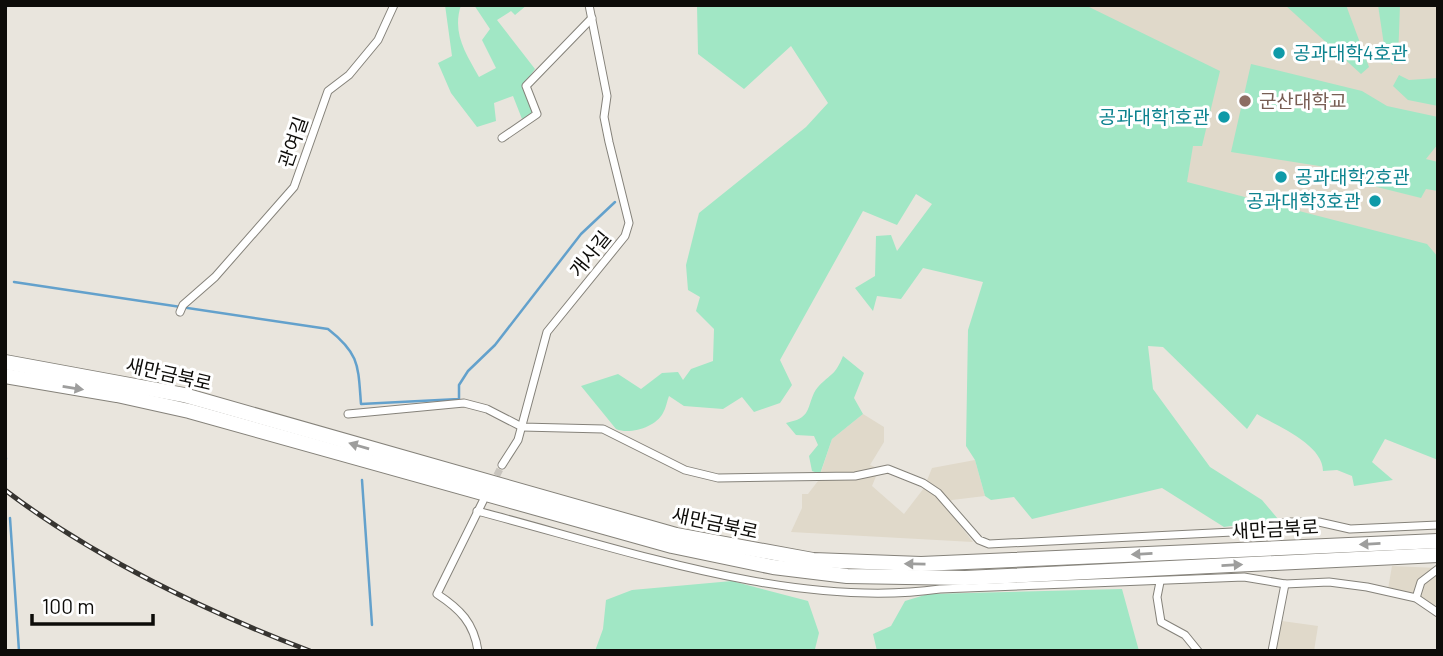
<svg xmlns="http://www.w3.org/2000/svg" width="1443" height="656" font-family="Barlow,'Noto Sans KR',sans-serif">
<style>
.built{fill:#e0d9ca}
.green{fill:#a1e7c5}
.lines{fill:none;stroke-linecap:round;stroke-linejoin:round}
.stream{stroke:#63a1cc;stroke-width:2.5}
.street-tunnel{stroke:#c8c4bd;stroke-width:7;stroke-dasharray:7 3.5;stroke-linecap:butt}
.street-casing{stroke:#85827a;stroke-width:9}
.highway-casing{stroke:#85827a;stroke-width:16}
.street{stroke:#fff;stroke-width:7}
.highway{stroke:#fff;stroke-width:14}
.rail-casing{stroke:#373531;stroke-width:5}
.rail{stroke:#fff;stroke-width:2.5;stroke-dasharray:8;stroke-linecap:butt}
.oneway{fill:#9e9e9d}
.culture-dot{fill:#0f9aa8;stroke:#fff;stroke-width:2.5}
.education-dot{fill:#8d6e63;stroke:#fff;stroke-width:2.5}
.labels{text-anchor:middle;stroke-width:6;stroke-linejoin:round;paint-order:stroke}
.culture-label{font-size:19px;fill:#0d838f;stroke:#fff;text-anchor:start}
.education-label{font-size:19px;fill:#785e54;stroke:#fff;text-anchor:start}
.street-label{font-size:19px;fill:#0d0c09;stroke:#fff}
</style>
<rect width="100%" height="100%" fill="#e9e5dd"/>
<g class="built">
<polygon points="1002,5 1438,5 1438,360 1104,197"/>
<polygon points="863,414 884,427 884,442 870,465 879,469 872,486 904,514 924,488 932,468 975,460 985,496 952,500 945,506 973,542 791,532 802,508 802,494 808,494 818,481 832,439"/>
<polygon points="1392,566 1438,568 1438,608 1422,598 1388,589"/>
<polygon points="1282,621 1318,626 1314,651 1275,651"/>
</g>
<g class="green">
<path d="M 445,5 L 461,5 C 452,33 465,52 479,77 L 496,68 L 482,40 L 490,29 L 474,5 L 527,5 L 515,15 L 511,11 L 497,20 L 535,69 L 522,87 L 534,113 L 522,119 L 513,96 L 494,103 L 496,121 L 477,127 L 451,93 L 438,63 L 452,56 Z"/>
<path d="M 697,5 L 1085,5 L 1220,71 L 1202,146 L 1193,146 L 1187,182 L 1427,244 L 1438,257 L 1438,460 L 1385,439 L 1372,462 L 1393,480 L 1354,486 L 1352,476 L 1337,470 L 1323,471 C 1323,444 1277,426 1257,414 L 1247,429 L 1163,347 L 1148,346 L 1153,389 L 1210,467 L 1262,500 L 1278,519 L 1224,527 L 1162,488 L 1032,519 L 1014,497 L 991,500 L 985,496 L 975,460 L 966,446 L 968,330 L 983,282 L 923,268 L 901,299 L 877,296 L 873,311 L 855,288 L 875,276 L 876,236 L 891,235 L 897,251 L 932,204 L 916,194 L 897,225 L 863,211 L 780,360 L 792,385 L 780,403 L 754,412 L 742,397 L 723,409 L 684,406 L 669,396 C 667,401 666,408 663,413 C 656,427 630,435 616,429 L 581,386 L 618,374 L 641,389 L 662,373 L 678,372 L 683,380 L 691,369 L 713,361 L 714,329 L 696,311 L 700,297 L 688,290 L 686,265 L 699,213 L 806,127 L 828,103 L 791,46 L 744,89 L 698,54 Z"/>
<polygon points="1285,5 1346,5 1369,67 1361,74"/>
<polygon points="1378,5 1400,5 1398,60 1392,65 1384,45"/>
<polygon points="1251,64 1362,91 1387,106 1438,117 1438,144 1426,159 1438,162 1438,191 1426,189 1421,198 1369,185 1370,174 1231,152"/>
<polygon points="1399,75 1409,80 1438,78 1438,106 1408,100 1393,86"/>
<path d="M 843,356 L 864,373 L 854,398 L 863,414 L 832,439 L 820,474 L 812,471 L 809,456 L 818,445 L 814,436 L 796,435 L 786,423 C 793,421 801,420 806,413 C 811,405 811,395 818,387 C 831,373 835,376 843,356 Z"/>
<polygon points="732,581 808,601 819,633 815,649 595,651 603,629 606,600 632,590"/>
<polygon points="1122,589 1139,651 877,651 873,634 891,626 905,601 928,594"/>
</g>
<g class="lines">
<g class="stream">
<polyline points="5,25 6,5"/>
<path d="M 14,282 L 328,329 C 360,354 358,366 361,404 L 459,399 L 459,385 L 468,371 L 495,345 L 581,234 L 615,202"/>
<polyline points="5,452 6,459"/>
<polyline points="362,480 372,625"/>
<polyline points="10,518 19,651"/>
</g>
<polyline class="street-tunnel" points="492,485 502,465"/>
<defs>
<g id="street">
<polyline points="502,138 537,114 526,86 592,18"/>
<polyline points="180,312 183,305 215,277 294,187 328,91 349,75 378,40 394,5"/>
<polyline points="348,414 464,403 487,409 522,427 603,429 685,470 718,478 855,476 888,469 923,483 938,493 979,540 989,544 1253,531 1286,522 1319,522 1350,529 1438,525"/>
<polyline points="502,465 518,440 547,332 625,236 629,223 609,142 604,117 607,96 589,5"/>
<path d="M 477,511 C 620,548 793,610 940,589 L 1244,577 L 1285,584 L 1329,582 L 1367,587 L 1416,598 L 1438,613"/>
<polyline points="1160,582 1157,597 1161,622 1185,635 1198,651"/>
<polyline points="1416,598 1421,582 1438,569"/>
<path d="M 478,651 C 474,623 460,609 437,594 L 483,501"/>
<polyline points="1272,651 1285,584"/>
</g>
<g id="highway">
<polyline points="5,362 184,395 676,535 813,560 921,564 1438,541"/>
<polyline points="5,376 117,395 189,411 672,546 773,567 847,576 965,578 1438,555"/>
</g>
</defs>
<use href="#street" class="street-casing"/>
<use href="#highway" class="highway-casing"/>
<use href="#street" class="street"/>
<use href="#highway" class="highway"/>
<defs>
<path id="rail" d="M 5,490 C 93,557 207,612 310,651"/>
</defs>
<use href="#rail" class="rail-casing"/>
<use href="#rail" class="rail"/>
</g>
<defs><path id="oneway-solid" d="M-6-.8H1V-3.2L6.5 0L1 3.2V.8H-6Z" transform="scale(1.75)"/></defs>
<g class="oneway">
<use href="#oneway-solid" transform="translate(73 388) rotate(9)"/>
<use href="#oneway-solid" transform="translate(359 446) rotate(-164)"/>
<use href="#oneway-solid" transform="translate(1370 544) rotate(177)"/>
<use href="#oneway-solid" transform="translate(1142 554) rotate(177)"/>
<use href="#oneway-solid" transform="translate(915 564) rotate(-179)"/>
<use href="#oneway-solid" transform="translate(1232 565) rotate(-3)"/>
</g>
<g class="culture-dot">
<circle cx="1279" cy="53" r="7"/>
<circle cx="1224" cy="117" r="7"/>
<circle cx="1281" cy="177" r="7"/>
<circle cx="1375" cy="201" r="7"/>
</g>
<circle class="education-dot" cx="1245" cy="101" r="7"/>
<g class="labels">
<g class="culture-label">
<text x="1293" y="60">공과대학4호관</text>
<text x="1210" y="124" text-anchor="end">공과대학1호관</text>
<text x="1295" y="184">공과대학2호관</text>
<text x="1361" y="208" text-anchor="end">공과대학3호관</text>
</g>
<g class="education-label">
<text x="1259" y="108">군산대학교</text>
</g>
<g class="street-label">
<text transform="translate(293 142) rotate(-71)" y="7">관여길</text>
<text transform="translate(590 254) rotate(-51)" y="7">개사길</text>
<text transform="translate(169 374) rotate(13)" y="7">새만금북로</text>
<text transform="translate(715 523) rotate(12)" y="7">새만금북로</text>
<text transform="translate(1275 529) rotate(-3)" y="7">새만금북로</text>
</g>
</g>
<rect width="1443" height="656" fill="none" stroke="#0d0c09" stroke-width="14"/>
<path d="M32 614v10h121v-10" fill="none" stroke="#0d0c09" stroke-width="3.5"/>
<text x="42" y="614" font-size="21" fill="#0d0c09" stroke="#ffffff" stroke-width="5" paint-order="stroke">100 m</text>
</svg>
